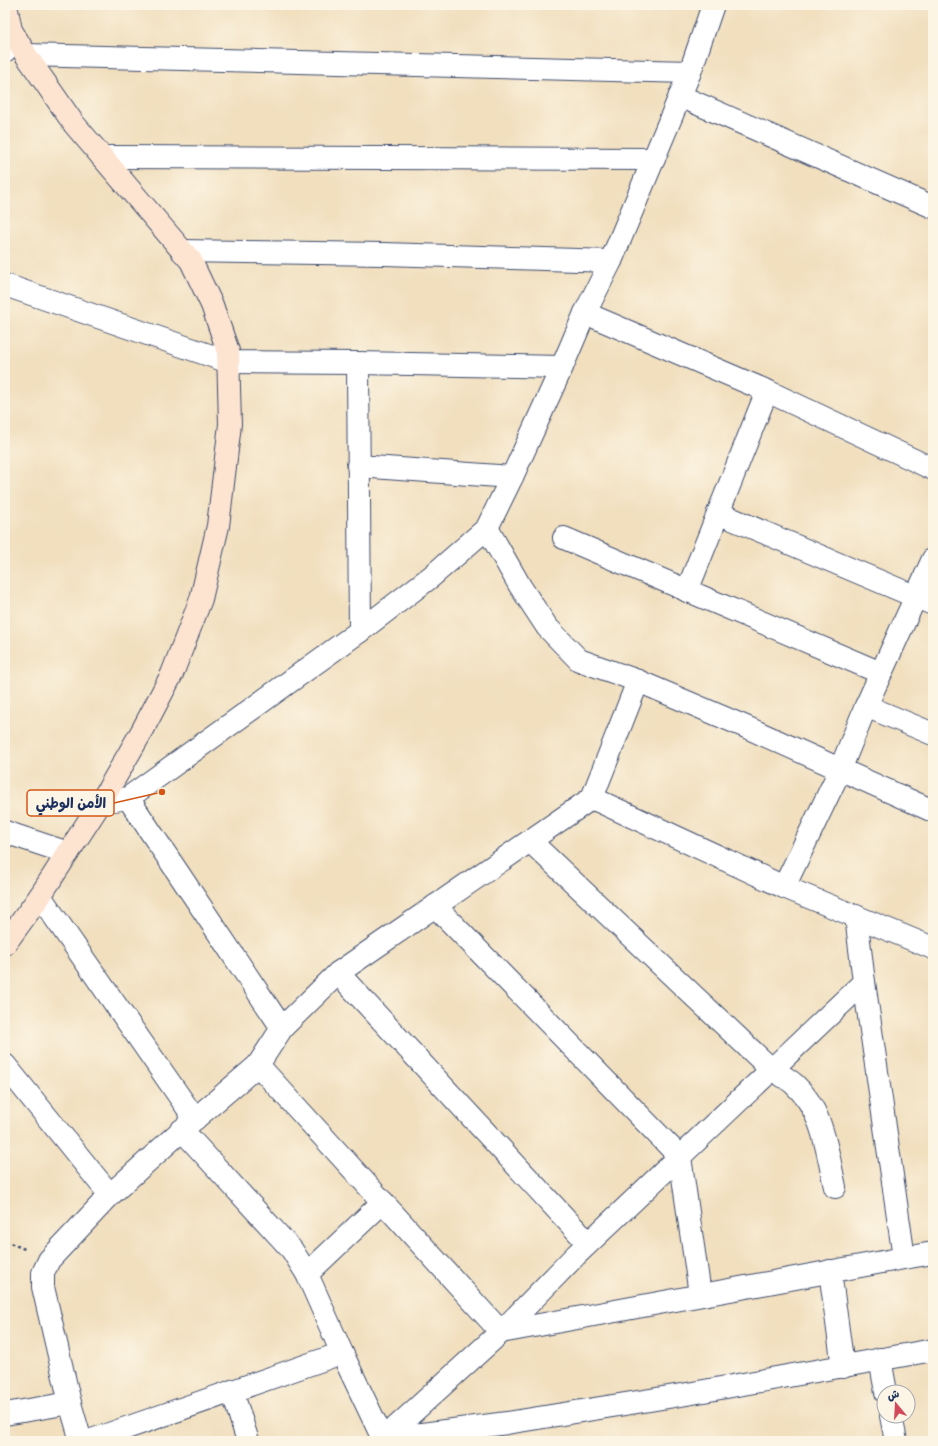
<svg xmlns="http://www.w3.org/2000/svg" width="938" height="1446" font-family="Sriracha,'Playpen Sans Arabic',sans-serif">
<style>
.lines{fill:none;stroke-linecap:round;stroke-linejoin:round}
.minor-casing{stroke:#3b496c;stroke-width:24}
.tertiary-casing{stroke:#3b496c;stroke-width:24}
.secondary-casing{stroke:#3b496c;stroke-width:24}
.path{stroke:#3b496c;stroke-width:2.5;stroke-dasharray:3 3;stroke-linecap:butt}
.minor{stroke:#fff;stroke-width:22}
.tertiary{stroke:#fff;stroke-width:22}
.secondary{stroke:#fde4d1;stroke-width:22}
.leader{fill:none;stroke:#d45514;stroke-width:1.5}
.callout-dot{fill:#d45514;stroke:#fcf5e5;stroke-width:1.5}
.callout{fill:#fcf5e5;stroke:#d45514;stroke-width:1.5}
.callout-label{font-size:14px;text-anchor:middle;font-weight:bold;fill:#1b2f5e}
</style>
<rect width="100%" height="100%" fill="#fcf5e5"/>
<filter id="ink" filterUnits="userSpaceOnUse"><feTurbulence type="fractalNoise" baseFrequency=".025" numOctaves="2"/><feDisplacementMap in="SourceGraphic" scale="8" xChannelSelector="R" yChannelSelector="G"/><feConvolveMatrix kernelMatrix="1 2 1 2 8 2 1 2 1" color-interpolation-filters="sRGB"/></filter>
<filter id="wash" filterUnits="userSpaceOnUse"><feTurbulence type="fractalNoise" baseFrequency=".012" numOctaves="4" result="noise"/><feDisplacementMap in="SourceGraphic" scale="16" xChannelSelector="R" yChannelSelector="G"/><feGaussianBlur stdDeviation="0.9" result="paint"/><feColorMatrix in="noise" values="0 0 0 0 0 0 0 0 0 0 0 0 0 0 0 0 0 1.4 0 .05"/><feComposite in="paint" operator="in"/></filter>
<g filter="url(#wash)">
<rect width="100%" height="100%" fill="#f1dfbe"/>
</g>
<g filter="url(#ink)">
<g class="lines">
<defs>
<g id="minor">
<polyline points="5,51 11,30"/>
<polyline points="26,55 690,72"/>
<polyline points="680,96 933,207"/>
<polyline points="102,157 654,159"/>
<polyline points="182,251 384,254 611,261"/>
<polyline points="5,285 229,362 358,363 360,631"/>
<polyline points="585,313 767,391 933,469"/>
<polyline points="358,363 562,367"/>
<polyline points="358,466 512,477"/>
<polyline points="718,513 933,604"/>
<path d="M 564,538 C 670,583 775,628 881,673"/>
<polyline points="687,591 767,391"/>
<polyline points="638,681 746,727 933,811"/>
<polyline points="866,706 933,734"/>
<polyline points="128,798 282,1028"/>
<polyline points="592,798 784,887 933,948"/>
<polyline points="5,832 68,853"/>
<path d="M 530,841 L 771,1069 C 779,1074 787,1078 794,1084 C 823,1110 827,1151 835,1187"/>
<polyline points="784,887 840,770 866,706 933,559"/>
<polyline points="40,896 195,1119"/>
<polyline points="435,906 680,1157 700,1294"/>
<polyline points="338,973 588,1243"/>
<polyline points="5,1065 110,1195"/>
<polyline points="258,1065 501,1332 904,1258 864,982"/>
<polyline points="182,1130 258,1065 282,1028 338,973 592,798 638,681 579,660 547,627 520,586 487,528"/>
<polyline points="904,1258 933,1253"/>
<polyline points="830,1271 843,1367"/>
<polyline points="307,1274 383,1202"/>
<polyline points="880,1359 886,1392"/>
<polyline points="232,1391 248,1441"/>
<polyline points="5,1414 70,1403"/>
<polyline points="891,1416 896,1441"/>
<polyline points="81,1441 70,1403 43,1287 43,1273 49,1260 110,1195 182,1130 292,1250 307,1274 342,1353 383,1439 507,1423 687,1394 933,1350"/>
<polyline points="89,1441 342,1353"/>
<polyline points="381,1441 501,1332 576,1255 864,982 856,916"/>
</g>
<polyline id="tertiary" points="101,802 128,798 360,631 432,576 487,528 512,477 562,367 585,313 611,261 690,72 713,5"/>
<polyline id="secondary" points="5,944 40,896 101,802 142,731 172,674 201,599 218,526 230,424 228,351 212,305 191,261 74,124 26,55 11,30 6,5"/>
</defs>
<use href="#minor" class="minor-casing"/>
<use href="#tertiary" class="tertiary-casing"/>
<use href="#secondary" class="secondary-casing"/>
<polyline class="path" points="5,1241 27,1250"/>
<use href="#minor" class="minor"/>
<use href="#tertiary" class="tertiary"/>
<use href="#secondary" class="secondary"/>
</g>
</g>
<path class="leader" d="M162 792L114 803"/>
<circle class="callout-dot" cx="162" cy="792" r="4"/>
<rect class="callout" x="27" y="790" width="87" height="26" rx="4"/>
<g class="callout-label">
<text x="71" y="808">الأمن الوطني</text>
</g>
<rect width="938" height="1446" fill="none" stroke="#fcf5e5" stroke-width="20"/>
<g transform="translate(896 1404) rotate(342)"><circle r="19" fill="#fcf5e5" stroke="#a2a6af"/>
<path d="M0-3L7 15L0 10L-7 15Z" fill="#d1495b"/>
<text y="-6" font-size="11" font-weight="bold" text-anchor="middle" fill="#1b2f5e">ش</text>
</g>
</svg>
